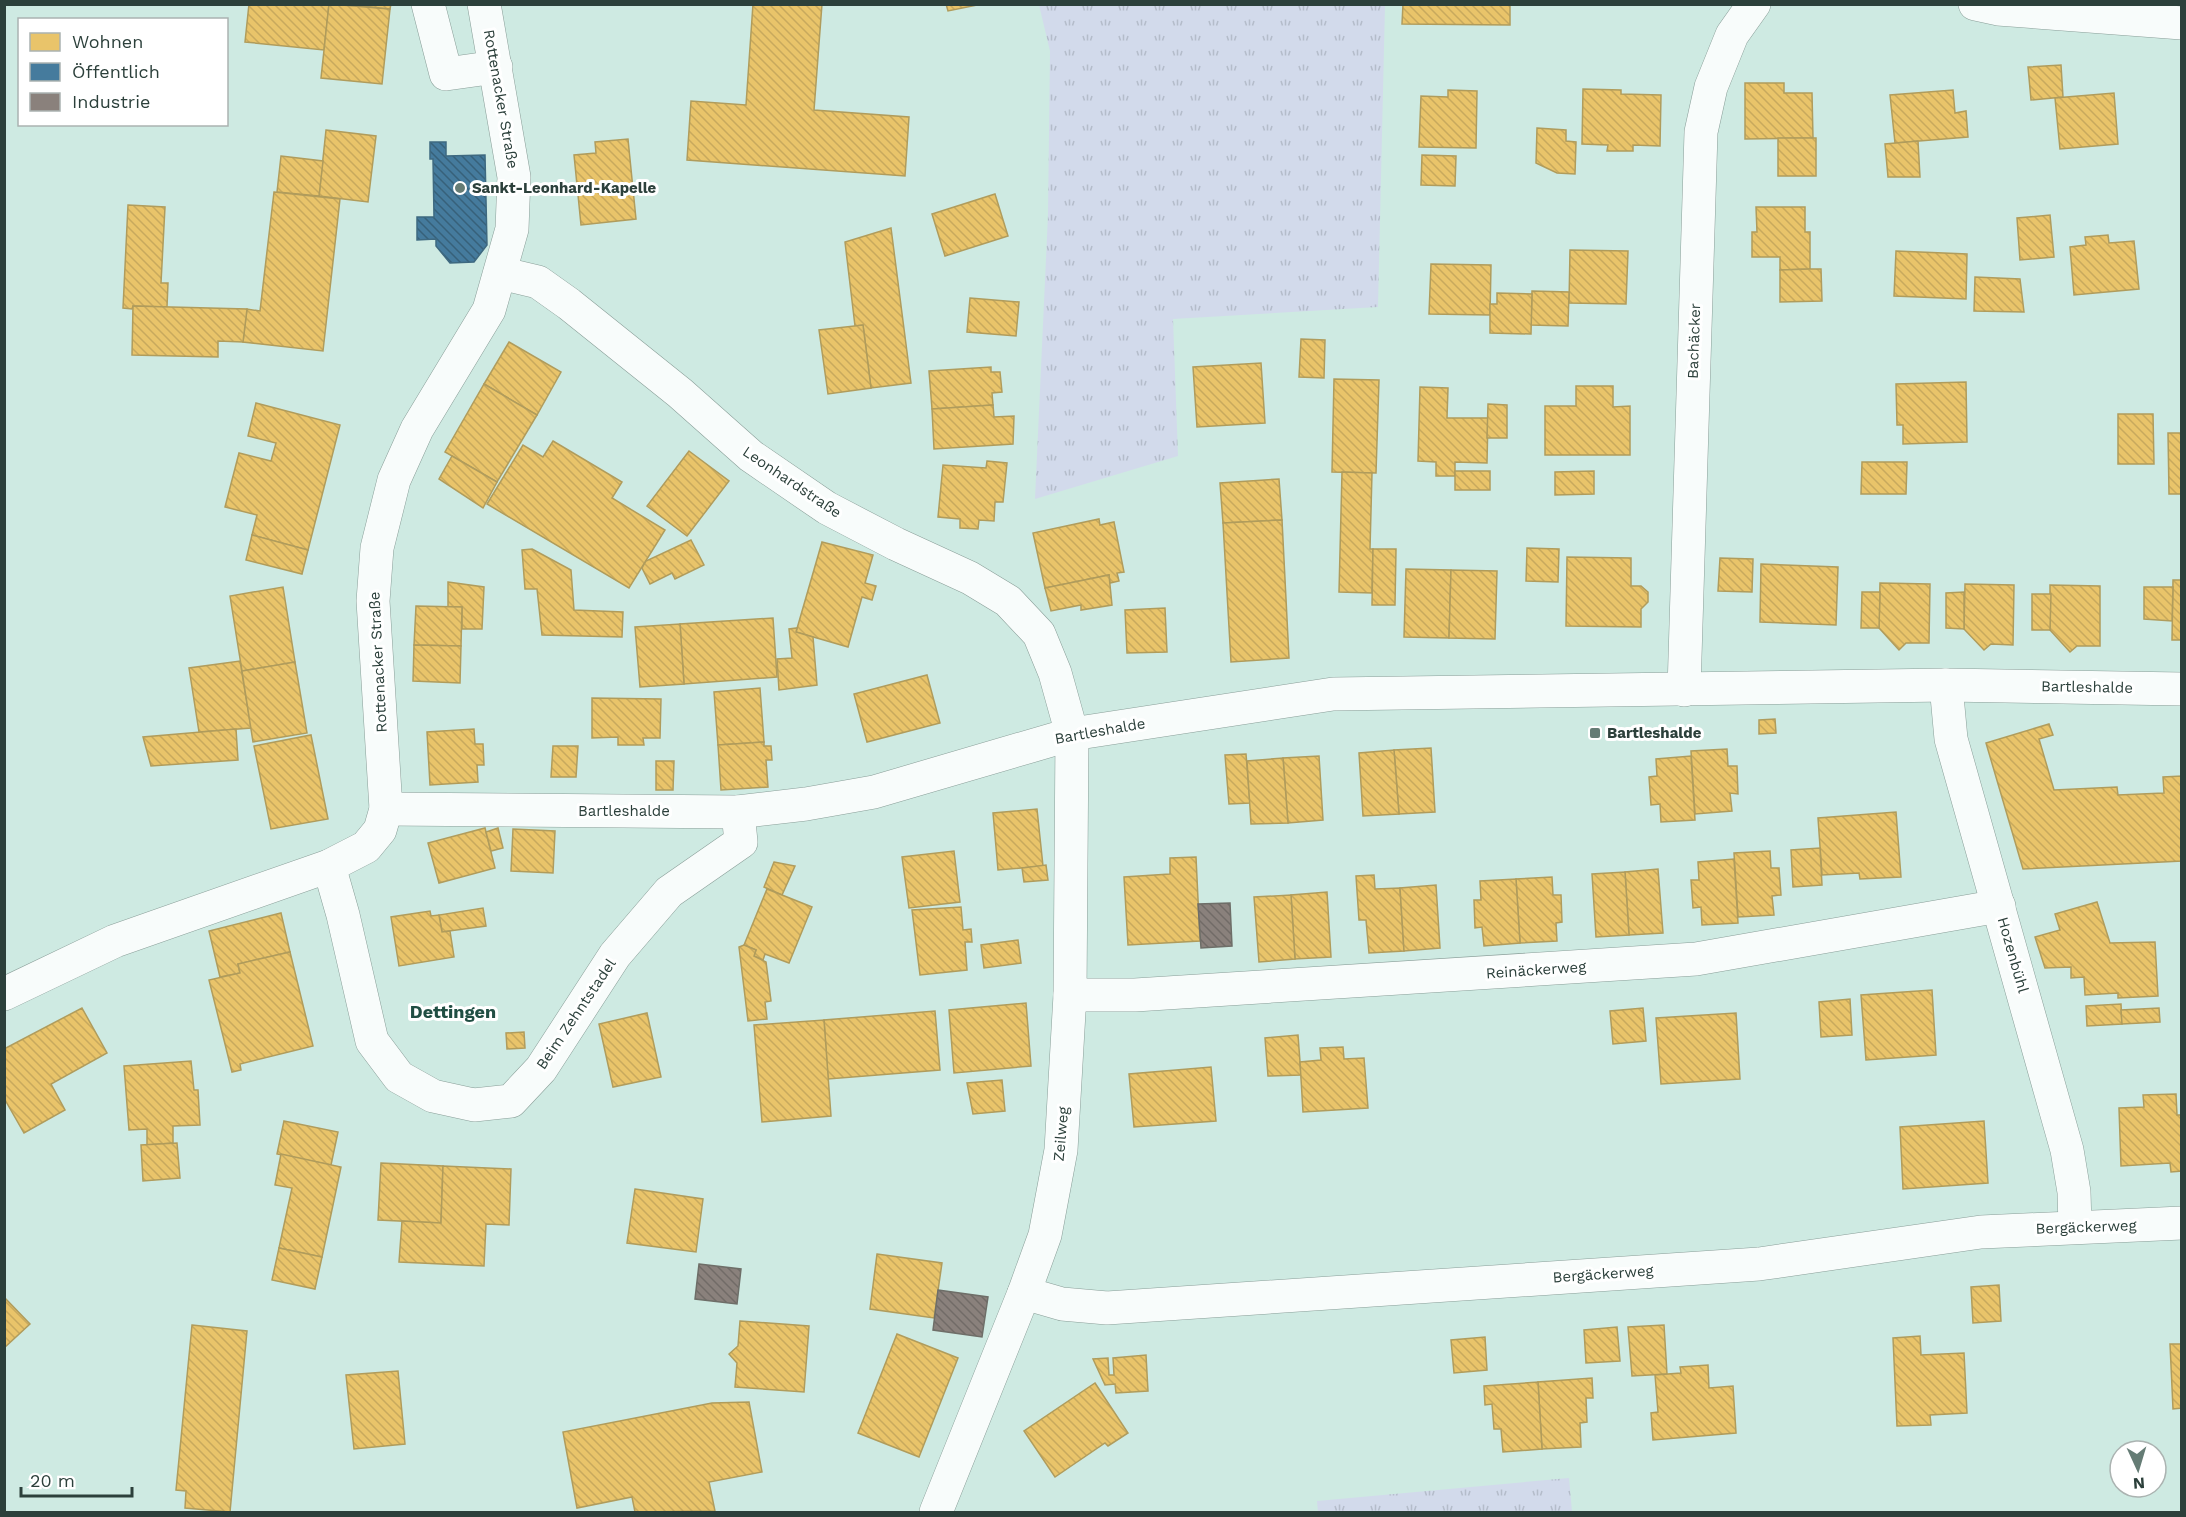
<svg xmlns="http://www.w3.org/2000/svg" width="2186" height="1517" font-family="'Work Sans',sans-serif">
<style>
.grass{fill:url(#grass-tufts)}
.homes{fill:url(#homes-back-hatch);stroke:#b09c5c;stroke-width:1.5}
.public{fill:url(#public-back-hatch);stroke:#3e6980;stroke-width:1.5}
.industry{fill:url(#industry-back-hatch);stroke:#6e6e68;stroke-width:1.5}
.lines{fill:none;stroke-linecap:round;stroke-linejoin:round}
.street-casing{stroke:#899e98;stroke-width:34}
.secondary-casing{stroke:#899e98;stroke-width:34}
.street{stroke:#f8fcfb;stroke-width:33}
.secondary{stroke:#f8fcfb;stroke-width:33}
.poi-dot{fill:#657c75;stroke:#fff;stroke-width:2}
.labels{text-anchor:middle;stroke-width:6;stroke-linejoin:round;paint-order:stroke}
.street-label{font-size:15px;fill:#2c403b;stroke:#fff}
.poi-label{font-size:15px;font-weight:bold;fill:#2c403b;stroke:#fff;text-anchor:start}
.quarter-label{font-size:18px;font-weight:bold;fill:#204e43;stroke:#fff}
</style>
<defs>
<pattern id="grass-tufts" width="24" height="20" patternUnits="userSpaceOnUse" patternTransform="scale(1.5)"><rect width="24" height="20" fill="#d2daeb"/><path d="M3 7l-1-3M5 7V3M7 7l1-3M15 17l-1-3M17 17v-4M19 17l1-3" fill="none" stroke="#b4bcca"/></pattern>
<pattern id="homes-back-hatch" width="6" height="6" patternUnits="userSpaceOnUse" patternTransform="scale(1.5)"><rect width="6" height="6" fill="#e9c46a"/><path d="M-1 5l2 2M0 0l6 6M5-1l2 2" fill="none" stroke="#c8a95d"/></pattern>
<pattern id="public-back-hatch" width="6" height="6" patternUnits="userSpaceOnUse" patternTransform="scale(1.5)"><rect width="6" height="6" fill="#457b9d"/><path d="M-1 5l2 2M0 0l6 6M5-1l2 2" fill="none" stroke="#37617a"/></pattern>
<pattern id="industry-back-hatch" width="6" height="6" patternUnits="userSpaceOnUse" patternTransform="scale(1.5)"><rect width="6" height="6" fill="#8a817c"/><path d="M-1 5l2 2M0 0l6 6M5-1l2 2" fill="none" stroke="#716b67"/></pattern>
</defs>
<rect width="100%" height="100%" fill="#ceeae2"/>
<g class="grass">
<polygon points="1039,5 1385,5 1378,307 1173,319 1178,456 1035,499 1048,215 1050,51"/>
<polygon points="1569,1478 1572,1512 1318,1512 1317,1501"/>
</g>
<g class="homes">
<polygon points="249,4 329,4 324,50 245,42"/>
<polygon points="329,4 390,9 382,84 321,78"/>
<polygon points="343,4 391,4 390,9"/>
<polygon points="753,4 822,4 814,110 909,117 905,176 687,160 691,101 746,105"/>
<polygon points="946,4 982,4 948,11"/>
<polygon points="1403,4 1510,4 1510,25 1402,24"/>
<polygon points="2061,65 2063,97 2031,100 2028,67"/>
<polygon points="1745,83 1784,83 1784,93 1812,93 1813,138 1745,139"/>
<polygon points="1583,89 1621,90 1621,94 1661,95 1660,146 1633,145 1633,151 1607,151 1608,145 1582,144"/>
<polygon points="1448,90 1477,91 1476,148 1419,147 1421,96 1448,97"/>
<polygon points="1953,90 1955,113 1966,111 1968,137 1895,143 1890,95"/>
<polygon points="2114,93 2118,144 2060,149 2055,98"/>
<polygon points="1537,128 1566,130 1566,141 1576,142 1575,174 1557,173 1536,163"/>
<polygon points="326,130 376,136 368,202 319,196"/>
<rect x="1778" y="138" width="38" height="38"/>
<polygon points="628,139 636,219 581,225 574,155 596,153 595,142"/>
<polygon points="1918,141 1920,177 1888,177 1885,144"/>
<polygon points="1422,155 1456,156 1455,186 1421,185"/>
<polygon points="281,156 323,161 319,196 277,192"/>
<polygon points="274,192 340,199 323,351 243,342 247,309 260,311"/>
<polygon points="995,194 1008,236 945,256 932,214"/>
<polygon points="128,205 165,207 161,283 168,283 167,307 133,306 132,309 123,308"/>
<polygon points="1756,207 1805,207 1805,232 1810,232 1810,269 1780,270 1780,257 1752,257 1752,232 1757,232"/>
<polygon points="2050,215 2054,257 2020,260 2017,218"/>
<polygon points="891,228 911,383 871,388 863,325 855,326 845,242"/>
<polygon points="2108,235 2109,243 2134,241 2139,289 2074,295 2070,247 2086,245 2085,237"/>
<polygon points="1570,250 1628,251 1626,304 1569,303"/>
<polygon points="1896,251 1967,254 1966,299 1894,296"/>
<polygon points="1431,264 1491,265 1490,315 1429,314"/>
<polygon points="1810,269 1821,269 1822,301 1780,302 1780,270"/>
<polygon points="1975,277 2020,279 2024,312 1974,311"/>
<polygon points="1532,291 1569,292 1568,326 1531,325"/>
<polygon points="1497,293 1532,294 1531,334 1490,333 1490,304 1497,304"/>
<polygon points="970,298 1019,302 1016,336 967,332"/>
<polygon points="133,306 247,309 243,342 218,341 218,357 132,355"/>
<polygon points="863,325 871,388 828,394 819,330"/>
<polygon points="1301,339 1325,340 1324,378 1299,377"/>
<polygon points="509,342 561,372 537,415 484,384"/>
<polygon points="1261,363 1265,423 1197,427 1193,367"/>
<polygon points="991,367 991,372 1000,372 1002,392 992,393 993,405 932,409 929,371"/>
<polygon points="1334,379 1379,380 1376,473 1332,472"/>
<polygon points="1966,382 1967,442 1903,444 1903,425 1897,425 1896,384"/>
<polygon points="484,384 537,415 497,482 445,452"/>
<polygon points="1576,386 1613,386 1613,407 1630,406 1630,455 1545,455 1545,406 1576,406"/>
<polygon points="1420,387 1448,388 1447,418 1488,418 1487,463 1455,462 1455,476 1436,476 1436,462 1418,461"/>
<polygon points="256,403 340,425 308,550 252,535 257,515 225,507 239,453 271,461 276,443 248,436"/>
<polygon points="1488,404 1507,405 1507,438 1487,438"/>
<polygon points="993,405 994,417 1014,416 1013,444 934,449 932,409"/>
<polygon points="2118,414 2153,414 2154,464 2118,464"/>
<polygon points="2168,433 2182,433 2182,494 2169,494"/>
<polygon points="553,441 622,482 612,498 665,530 629,588 487,504 523,445 543,457"/>
<polygon points="689,451 729,481 687,536 647,506"/>
<polygon points="452,456 497,482 483,508 439,479"/>
<polygon points="987,461 1007,463 1003,502 995,502 994,521 979,520 978,529 960,528 960,519 938,517 943,465 986,468"/>
<polygon points="1862,462 1907,462 1906,494 1861,494"/>
<rect x="1455" y="471" width="35" height="19"/>
<polygon points="1594,471 1594,494 1555,495 1555,472"/>
<polygon points="1342,472 1372,473 1370,549 1373,549 1372,593 1339,592"/>
<polygon points="1279,479 1282,520 1223,523 1220,483"/>
<polygon points="1099,519 1100,525 1114,522 1124,572 1117,573 1119,581 1110,583 1109,575 1045,588 1033,533"/>
<polygon points="1282,520 1289,658 1231,662 1223,523"/>
<polygon points="252,535 308,550 302,574 246,560"/>
<polygon points="691,540 704,565 675,579 672,573 650,584 642,568 646,561"/>
<polygon points="822,542 873,555 865,583 876,586 872,600 862,597 848,647 796,632"/>
<polygon points="1527,548 1559,549 1558,582 1526,581"/>
<polygon points="532,549 571,570 574,610 623,612 622,637 542,635 537,589 525,589 522,550"/>
<polygon points="1373,549 1396,549 1395,605 1372,605"/>
<polygon points="1567,557 1631,558 1631,586 1641,586 1648,592 1648,602 1641,609 1641,627 1566,626"/>
<polygon points="1720,558 1753,559 1752,592 1718,591"/>
<polygon points="1761,564 1838,567 1836,625 1760,622"/>
<polygon points="1406,569 1451,570 1449,638 1404,637"/>
<polygon points="1451,570 1497,571 1495,639 1449,638"/>
<polygon points="1109,575 1112,605 1081,610 1081,605 1051,611 1045,588"/>
<polygon points="2173,580 2182,580 2182,640 2172,640"/>
<polygon points="448,582 484,587 482,629 462,629 462,607 448,607"/>
<polygon points="1880,583 1930,584 1929,643 1906,643 1899,650 1879,628"/>
<polygon points="1965,584 2014,585 2013,645 1991,644 1984,650 1964,629"/>
<polygon points="2050,585 2100,586 2100,646 2077,646 2070,652 2050,630"/>
<polygon points="283,587 295,662 242,671 230,596"/>
<polygon points="2144,587 2173,587 2172,621 2144,619"/>
<polygon points="1862,592 1880,592 1879,628 1861,628"/>
<polygon points="1964,592 1964,629 1946,628 1946,593"/>
<polygon points="2032,594 2051,594 2050,630 2032,630"/>
<polygon points="416,606 462,607 461,646 414,645"/>
<polygon points="1165,608 1167,652 1127,653 1125,610"/>
<polygon points="773,618 777,677 684,684 680,624"/>
<polygon points="680,624 684,684 640,687 635,627"/>
<polygon points="797,628 796,632 813,637 817,685 779,690 777,659 792,658 789,629"/>
<polygon points="414,645 461,646 460,683 413,681"/>
<polygon points="240,661 251,728 199,732 189,668"/>
<polygon points="295,662 307,733 253,742 242,671"/>
<polygon points="927,675 940,723 867,742 854,694"/>
<polygon points="760,688 764,742 718,745 714,692"/>
<polygon points="592,698 661,699 660,738 643,738 644,745 618,745 618,737 592,738"/>
<polygon points="1775,719 1776,733 1759,734 1759,720"/>
<polygon points="2049,724 2053,735 2039,739 2054,790 2117,787 2118,795 2164,793 2163,777 2182,776 2182,861 2023,869 1986,743"/>
<polygon points="236,729 238,760 151,766 143,737"/>
<polygon points="474,729 475,744 483,744 484,765 477,765 478,782 430,785 427,732"/>
<polygon points="311,735 328,819 271,829 254,746"/>
<polygon points="764,742 764,746 771,746 772,760 766,760 768,787 721,790 718,745"/>
<polygon points="553,746 578,746 576,777 551,777"/>
<polygon points="1431,748 1435,812 1399,814 1394,750"/>
<polygon points="1727,749 1728,766 1737,766 1738,794 1730,793 1732,811 1695,814 1691,751"/>
<polygon points="1394,750 1399,814 1363,816 1359,753"/>
<polygon points="1246,754 1250,803 1229,804 1225,755"/>
<polygon points="1319,756 1323,820 1288,823 1283,758"/>
<polygon points="1691,756 1695,820 1661,822 1660,804 1651,805 1649,777 1657,776 1656,759"/>
<polygon points="1283,758 1288,823 1251,824 1247,761"/>
<polygon points="656,761 674,761 673,790 656,790"/>
<polygon points="1037,809 1043,866 998,870 993,813"/>
<polygon points="1896,812 1901,877 1860,879 1859,873 1822,875 1818,818"/>
<polygon points="485,828 495,868 439,883 428,843"/>
<polygon points="498,828 503,848 491,851 486,832"/>
<polygon points="513,829 555,831 553,873 511,871"/>
<polygon points="1820,848 1822,885 1793,887 1791,850"/>
<polygon points="954,851 960,902 909,908 902,857"/>
<polygon points="1770,851 1771,868 1779,868 1781,895 1772,896 1774,915 1738,917 1734,853"/>
<polygon points="1196,857 1200,941 1128,945 1124,877 1170,874 1170,858"/>
<polygon points="1734,859 1738,923 1702,925 1701,907 1693,908 1691,880 1699,880 1698,862"/>
<polygon points="774,862 795,866 782,895 764,887"/>
<polygon points="1046,865 1048,880 1024,882 1022,868"/>
<polygon points="1658,869 1663,933 1629,935 1625,872"/>
<polygon points="1625,872 1629,935 1596,937 1592,874"/>
<polygon points="1374,875 1375,889 1400,888 1404,951 1369,953 1366,920 1359,920 1356,876"/>
<polygon points="1552,877 1553,895 1561,895 1562,922 1556,923 1557,941 1520,943 1516,879"/>
<polygon points="1516,879 1520,943 1484,946 1482,927 1475,928 1474,900 1481,900 1480,881"/>
<polygon points="1436,885 1440,948 1404,951 1400,888"/>
<polygon points="767,889 812,907 789,963 765,954 763,960 754,956 756,950 744,945"/>
<polygon points="1327,892 1331,957 1295,959 1291,895"/>
<polygon points="1291,895 1295,959 1259,962 1254,897"/>
<polygon points="2097,902 2110,943 2155,942 2158,996 2118,998 2118,993 2085,995 2084,977 2071,978 2071,967 2045,968 2035,937 2060,930 2055,914"/>
<polygon points="961,907 963,930 971,929 972,942 965,942 967,970 920,975 912,910"/>
<polygon points="483,908 486,926 442,932 439,915"/>
<polygon points="430,911 431,916 439,915 442,932 450,931 454,957 399,966 391,917"/>
<polygon points="281,913 290,952 238,964 240,973 220,977 209,931"/>
<polygon points="1018,940 1021,963 984,968 981,945"/>
<polygon points="744,945 756,950 754,956 766,962 771,1001 765,1002 767,1019 748,1021 739,947"/>
<polygon points="290,952 313,1046 240,1064 241,1070 232,1072 209,980 240,973 238,964"/>
<polygon points="1932,990 1936,1055 1866,1060 1861,995"/>
<polygon points="1850,999 1852,1035 1821,1037 1819,1002"/>
<polygon points="1026,1003 1031,1066 954,1073 949,1010"/>
<polygon points="2121,1004 2122,1024 2087,1026 2086,1006"/>
<polygon points="82,1008 107,1053 51,1084 65,1110 24,1133 4,1098 4,1049"/>
<polygon points="1643,1008 1646,1041 1613,1044 1610,1011"/>
<polygon points="2159,1008 2160,1022 2122,1024 2121,1010"/>
<polygon points="935,1011 940,1070 828,1079 824,1020"/>
<polygon points="647,1013 661,1077 613,1087 599,1024"/>
<polygon points="1736,1013 1740,1079 1661,1084 1656,1018"/>
<polygon points="824,1020 831,1116 762,1122 754,1025"/>
<polygon points="524,1032 525,1048 507,1049 506,1033"/>
<polygon points="1298,1035 1301,1075 1268,1076 1265,1038"/>
<polygon points="1343,1047 1344,1059 1364,1058 1368,1108 1303,1112 1300,1062 1321,1060 1320,1048"/>
<polygon points="191,1061 194,1090 198,1090 200,1125 173,1126 173,1143 147,1145 147,1129 129,1130 124,1066"/>
<polygon points="1211,1067 1216,1121 1134,1127 1129,1074"/>
<polygon points="1002,1080 1005,1111 973,1114 967,1083"/>
<polygon points="2176,1094 2177,1115 2182,1115 2182,1171 2171,1172 2170,1163 2121,1166 2119,1108 2144,1107 2143,1095"/>
<polygon points="284,1121 338,1132 331,1165 277,1154"/>
<polygon points="1984,1121 1988,1183 1903,1189 1900,1127"/>
<polygon points="177,1143 180,1178 143,1181 141,1145"/>
<polygon points="281,1154 341,1167 322,1257 279,1248 292,1188 275,1185"/>
<polygon points="381,1163 443,1166 441,1223 378,1220"/>
<polygon points="443,1166 511,1169 509,1225 486,1224 484,1266 399,1262 402,1221 441,1223"/>
<polygon points="635,1189 703,1199 696,1252 627,1243"/>
<polygon points="279,1248 322,1257 315,1289 272,1280"/>
<polygon points="877,1254 942,1263 934,1318 870,1309"/>
<polygon points="1999,1285 2001,1321 1973,1323 1971,1287"/>
<polygon points="4,1297 30,1324 4,1348"/>
<polygon points="740,1321 809,1326 804,1392 735,1387 737,1363 729,1354 738,1346"/>
<polygon points="192,1325 247,1331 230,1512 185,1508 186,1491 176,1490"/>
<polygon points="1664,1325 1667,1374 1632,1376 1628,1327"/>
<polygon points="1617,1327 1620,1361 1586,1363 1584,1330"/>
<polygon points="897,1334 958,1358 919,1457 858,1433"/>
<polygon points="1920,1336 1921,1355 1964,1353 1967,1413 1930,1415 1931,1425 1897,1426 1893,1338"/>
<polygon points="1485,1337 1487,1370 1454,1373 1451,1340"/>
<polygon points="2170,1344 2182,1344 2182,1408 2173,1409"/>
<polygon points="1146,1355 1148,1391 1116,1393 1115,1384 1105,1385 1093,1359 1108,1358 1109,1375 1114,1375 1113,1358"/>
<polygon points="1708,1365 1709,1388 1733,1386 1736,1433 1653,1440 1651,1413 1658,1412 1655,1375 1681,1373 1680,1367"/>
<polygon points="398,1371 405,1444 354,1449 346,1375"/>
<polygon points="1592,1378 1593,1398 1586,1398 1587,1422 1580,1423 1581,1447 1542,1449 1538,1382"/>
<polygon points="1538,1382 1542,1449 1503,1452 1501,1429 1494,1429 1492,1404 1485,1405 1484,1386"/>
<polygon points="1095,1383 1128,1433 1108,1446 1105,1443 1055,1477 1024,1431"/>
<polygon points="749,1402 762,1472 709,1482 715,1511 635,1512 632,1497 577,1508 563,1432 712,1403"/>
</g>
<polygon class="public" points="430,142 446,142 446,156 485,155 487,245 474,262 450,263 436,246 436,239 417,240 417,217 434,217 433,159 430,159"/>
<g class="industry">
<polygon points="1230,903 1232,946 1201,948 1198,904"/>
<polygon points="699,1264 741,1269 737,1304 695,1299"/>
<polygon points="938,1290 988,1297 982,1337 933,1330"/>
</g>
<g class="lines">
<defs>
<g id="street">
<polyline points="428,4 446,74 496,67"/>
<polyline points="1975,4 1998,9 2182,23"/>
<polyline points="500,273 538,282 569,304 680,393 751,456 827,508 896,544 970,578 1008,601 1039,634 1055,673 1072,734 1070,995 1061,1150 1045,1235 1024,1293 936,1512"/>
<polyline points="1946,685 1951,739 2067,1150 2074,1192 2075,1226"/>
<polyline points="1684,690 1701,132 1711,87 1732,35 1754,4"/>
<polyline points="386,809 738,812 806,804 874,792 1072,734 1333,694 1946,685 2182,689"/>
<polyline points="329,866 343,915 372,1041 399,1077 433,1096 474,1105 511,1101 541,1069 615,955 669,892 741,842 738,812"/>
<polyline points="1070,995 1135,995 1696,959 1999,906"/>
<polyline points="1024,1293 1062,1304 1107,1308 1759,1264 1981,1232 2182,1223"/>
</g>
<polyline id="secondary" points="4,994 115,941 329,866 366,847 380,830 386,809 373,601 377,548 394,480 417,429 489,310 512,229 514,177 484,4"/>
</defs>
<use href="#street" class="street-casing"/>
<use href="#secondary" class="secondary-casing"/>
<use href="#street" class="street"/>
<use href="#secondary" class="secondary"/>
</g>
<g class="poi-dot">
<circle cx="460" cy="188" r="6"/>
<rect x="1589" y="727" width="12" height="12" rx="3"/>
</g>
<g class="labels">
<g class="street-label">
<text transform="translate(501 99) rotate(80)" y="5">Rottenacker Straße</text>
<text transform="translate(1694 341) rotate(-88)" y="5">Bachäcker</text>
<text transform="translate(792 482) rotate(34)" y="5">Leonhardstraße</text>
<text transform="translate(378 662) rotate(-93)" y="5">Rottenacker Straße</text>
<text transform="translate(2087 687) rotate(1)" y="5">Bartleshalde</text>
<text transform="translate(1100 731) rotate(-10)" y="5">Bartleshalde</text>
<text x="624" y="816">Bartleshalde</text>
<text transform="translate(2013 955) rotate(74)" y="5">Hozenbühl</text>
<text transform="translate(1536 970) rotate(-4)" y="5">Reinäckerweg</text>
<text transform="translate(576 1014) rotate(-56)" y="5">Beim Zehntstadel</text>
<text transform="translate(1061 1134) rotate(-85)" y="5">Zeilweg</text>
<text transform="translate(2086 1227) rotate(-2)" y="5">Bergäckerweg</text>
<text transform="translate(1603 1274) rotate(-4)" y="5">Bergäckerweg</text>
</g>
<g class="poi-label">
<text x="472" y="193">Sankt-Leonhard-Kapelle</text>
<text x="1607" y="738">Bartleshalde</text>
</g>
<g class="quarter-label">
<text x="453" y="1018">Dettingen</text>
</g>
</g>
<rect width="2186" height="1517" fill="none" stroke="#2c403b" stroke-width="12"/>
<rect x="18" y="18" width="210" height="108" fill="#ffffff" stroke="#abb3b1" stroke-width="1.5"/>
<rect x="30" y="33" width="30" height="18" fill="#e9c46a" stroke="#abb3b1" stroke-width="1.5"/>
<text x="72" y="48" font-size="18" fill="#2c403b">Wohnen</text>
<rect x="30" y="63" width="30" height="18" fill="#457b9d" stroke="#abb3b1" stroke-width="1.5"/>
<text x="72" y="78" font-size="18" fill="#2c403b">Öffentlich</text>
<rect x="30" y="93" width="30" height="18" fill="#8a817c" stroke="#abb3b1" stroke-width="1.5"/>
<text x="72" y="108" font-size="18" fill="#2c403b">Industrie</text>
<g transform="translate(2138 1469) rotate(176)"><circle r="28" fill="#ffffff" stroke="#abb3b1" stroke-width="1.5"/>
<path d="M0-4.5L10 22L0 15L-10 22Z" fill="#657c75"/>
<text y="-9" font-size="16" font-weight="bold" text-anchor="middle" fill="#2c403b">N</text>
</g>
<path d="M21 1487v9h111v-9" fill="none" stroke="#2c403b" stroke-width="3"/>
<text x="30" y="1487" font-size="18" fill="#2c403b" stroke="#ffffff" stroke-width="4.5" paint-order="stroke">20 m</text>
</svg>
